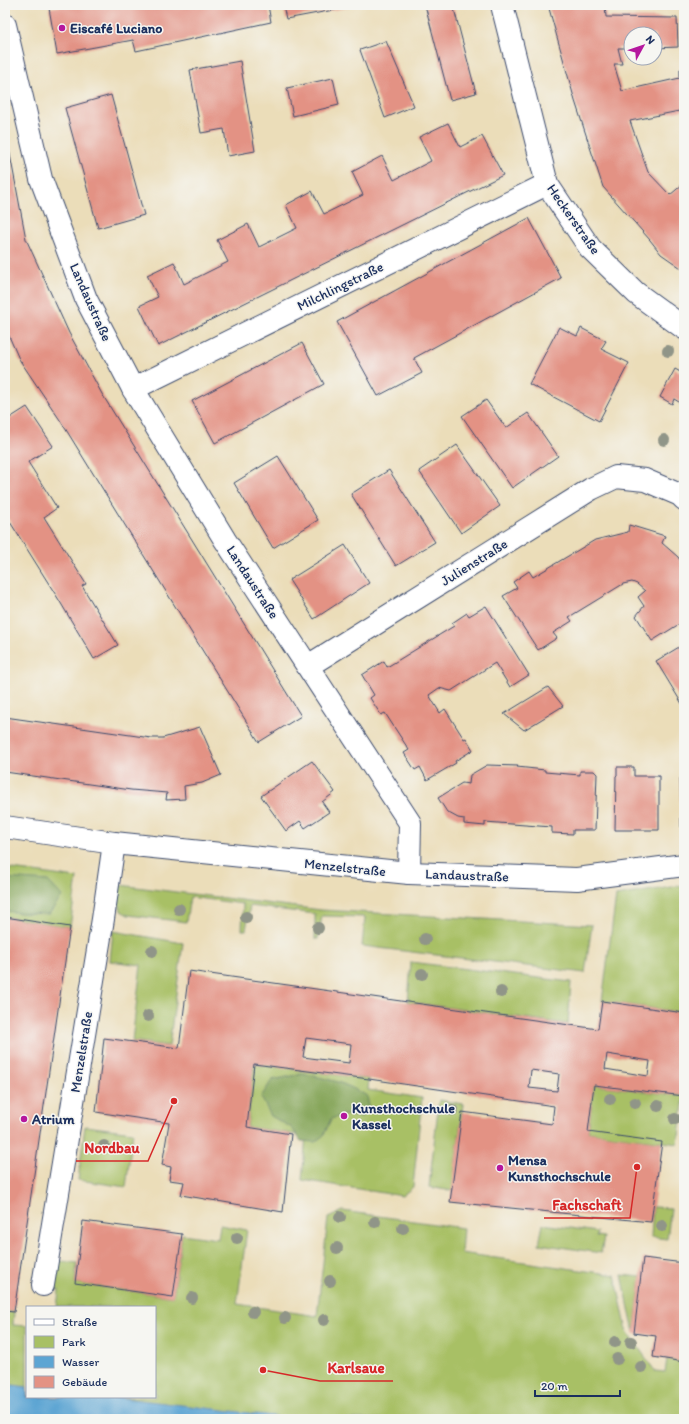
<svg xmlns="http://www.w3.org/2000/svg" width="689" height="1424" font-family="Itim,sans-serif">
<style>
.green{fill:#a8c065;stroke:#627862}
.forest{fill:#86a65a;stroke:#506a5c}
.water{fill:#5da5d3;stroke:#3c6a98}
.building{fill:#e39284;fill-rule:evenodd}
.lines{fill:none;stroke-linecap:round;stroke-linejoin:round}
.minor-casing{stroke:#3a496c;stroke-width:24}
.minor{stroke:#fff;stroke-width:22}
.tree{fill:#909588}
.poi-dot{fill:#b5179e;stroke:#f6f6f2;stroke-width:1.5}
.labels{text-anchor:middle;stroke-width:3;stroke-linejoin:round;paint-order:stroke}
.poi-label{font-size:14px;font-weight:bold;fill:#1b2f5e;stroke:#f6f6f2;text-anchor:start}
.street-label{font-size:14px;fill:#1b2f5e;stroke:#f6f6f2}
.leader{fill:none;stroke:#d62828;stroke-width:1.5}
.callout-dot{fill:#d62828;stroke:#f6f6f2;stroke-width:1.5}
.callout-label{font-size:15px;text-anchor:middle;font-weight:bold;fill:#d62828;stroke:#f6f6f2;stroke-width:3;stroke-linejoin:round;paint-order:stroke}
</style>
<rect width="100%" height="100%" fill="#f6f6f2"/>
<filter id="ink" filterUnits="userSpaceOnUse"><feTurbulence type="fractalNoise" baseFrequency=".025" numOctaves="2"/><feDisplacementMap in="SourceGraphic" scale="8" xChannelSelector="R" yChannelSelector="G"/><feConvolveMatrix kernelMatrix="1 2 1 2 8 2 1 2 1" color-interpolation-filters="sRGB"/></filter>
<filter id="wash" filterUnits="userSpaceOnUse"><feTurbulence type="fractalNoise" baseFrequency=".012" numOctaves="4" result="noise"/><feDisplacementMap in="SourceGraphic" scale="16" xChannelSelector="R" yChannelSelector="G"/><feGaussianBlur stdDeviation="0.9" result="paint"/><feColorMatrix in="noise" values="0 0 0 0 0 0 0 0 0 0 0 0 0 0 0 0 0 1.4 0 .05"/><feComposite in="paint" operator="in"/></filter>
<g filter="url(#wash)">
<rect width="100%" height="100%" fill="#ebddb9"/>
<g class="green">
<polygon points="5,868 77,878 70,927 5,917"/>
<polygon points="120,885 321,910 592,925 585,973 362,946 365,917 322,916 318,939 315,939 315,914 250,906 246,930 242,930 243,904 190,897 186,922 128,915 121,911 118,900"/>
<polygon points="684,885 684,1013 602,1001 616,896"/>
<polygon points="113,931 183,943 169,1046 132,1041 141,965 110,961"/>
<polygon points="411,962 571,982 568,1024 408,1002"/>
<polygon points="254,1064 369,1079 368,1090 422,1098 413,1187 402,1196 302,1180 306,1136 247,1127"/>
<polygon points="594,1085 684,1096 678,1144 588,1132"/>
<polygon points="439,1100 463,1104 452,1191 429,1187"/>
<polygon points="85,1126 133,1132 126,1187 78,1180"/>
<polygon points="653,1207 671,1208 667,1239 651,1237"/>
<polygon points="343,1211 463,1228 461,1253 615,1275 627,1331 655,1371 665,1372 667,1359 684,1362 684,1419 5,1419 5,1311 14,1312 13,1325 27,1326 27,1397 155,1397 155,1307 57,1307 59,1290 49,1288 53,1260 77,1263 75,1283 173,1297 182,1234 218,1239 220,1225 247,1230 237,1304 317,1316 328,1218"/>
<polygon points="543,1224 597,1232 596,1236 604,1237 601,1253 539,1244"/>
<polygon points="622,1275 641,1277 634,1333"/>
</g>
<g class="forest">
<polygon points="5,878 48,881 62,896 49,914 22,913 5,911"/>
<path d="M 302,1074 C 327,1078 344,1082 367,1096 L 369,1107 L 361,1117 L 343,1115 L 331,1119 L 324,1135 L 315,1142 L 301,1141 L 292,1128 L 271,1116 L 261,1097 L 272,1080 Z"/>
</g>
<polygon class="water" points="5,1384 27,1387 27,1397 115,1397 298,1419 5,1419"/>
<g id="blocks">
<g class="building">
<polygon points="65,5 268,5 271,22 136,51 133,40 57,54 49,8"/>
<polygon points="283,5 355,5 355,6 286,19"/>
<polygon points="425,5 453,5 476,93 450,100"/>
<polygon points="548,5 605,5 606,17 677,18 678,47 655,48 655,34 631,34 631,48 618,48 622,64 614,64 622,91 680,78 680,69 684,69 684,110 630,121 648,172 670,195 683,184 684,185 684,270 661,254 650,240 603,187 575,101"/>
<polygon points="386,41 414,106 385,118 360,50"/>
<polygon points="240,61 255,151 228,156 224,129 201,133 190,70"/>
<polygon points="333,78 339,105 293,116 287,88"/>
<polygon points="111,95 144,215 98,228 65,108"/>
<polygon points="448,123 460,147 482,136 503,175 158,346 139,306 158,297 147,275 174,262 184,284 228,262 217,240 248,224 259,247 297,228 286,205 312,191 324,214 363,195 352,172 382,156 394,180 431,161 419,137"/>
<polygon points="5,144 8,144 26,239 69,333 102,394 301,716 259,742 60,420 19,359 5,327"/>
<polygon points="529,218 561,278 414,358 422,373 378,396 337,322"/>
<polygon points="559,327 577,336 581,328 606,341 601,349 629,363 599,421 529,384"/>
<polygon points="302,343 324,384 215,443 192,401"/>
<polygon points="675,369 684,374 684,405 674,399 672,404 660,397"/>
<polygon points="486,400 506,428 528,413 558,456 512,488 462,416"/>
<polygon points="27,407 53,446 28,462 57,508 44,517 86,584 82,586 118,645 94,659 59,600 5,514 5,421"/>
<polygon points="457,445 500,506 461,533 419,471"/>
<polygon points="278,456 318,520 273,548 234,483"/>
<polygon points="389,470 435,542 396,566 351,494"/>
<polygon points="629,525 665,536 662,543 678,557 684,566 684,621 652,641 636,616 644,606 638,597 645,591 637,584 632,582 623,584 569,617 572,621 553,633 557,638 538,650 503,596 517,588 513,582 529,571 533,577 595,540 628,532"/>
<polygon points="345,545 369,583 314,619 289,580"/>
<polygon points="486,606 529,675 510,687 495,663 451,691 439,688 429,695 440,713 445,709 464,739 466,738 473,750 455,761 456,763 427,780 420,767 415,770 404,753 409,750 385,713 381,715 370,698 374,695 362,675 384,661 387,667 454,626 452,623 467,613 469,616"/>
<polygon points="684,644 684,707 656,661"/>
<polygon points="548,687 563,706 524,730 504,714"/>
<polygon points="5,717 151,738 163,738 200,727 221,775 202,783 184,786 185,799 166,800 167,793 131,790 5,772"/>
<polygon points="312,761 335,792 322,802 329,812 305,828 300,821 286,831 261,796"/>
<polygon points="487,765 518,766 517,767 545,770 545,772 580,775 580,771 594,771 597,774 595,830 573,830 573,834 552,833 552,827 485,822 485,826 464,824 464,819 458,818 447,812 438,798 462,783 469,784 470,775"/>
<polygon points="617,767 634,767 634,776 659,776 659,830 615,830 616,776 617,775"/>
<polygon points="680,778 684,778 684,827 681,827"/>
<polygon points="5,917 70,927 14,1312 5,1311"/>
<path d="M 189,971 L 598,1029 L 602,1001 L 684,1013 L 684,1096 L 594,1085 L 588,1132 L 662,1142 L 651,1222 L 450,1202 L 462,1112 L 552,1124 L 554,1106 L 369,1079 L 254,1064 L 247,1127 L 291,1134 L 283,1212 L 181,1195 L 184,1182 L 169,1180 L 171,1167 L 162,1165 L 169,1123 L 96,1112 L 104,1038 L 179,1048 ZM 306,1038 L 351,1044 L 349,1063 L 303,1057 ZM 607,1054 L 650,1061 L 648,1076 L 605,1069 ZM 531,1070 L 559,1074 L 557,1091 L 529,1088 Z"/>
<polygon points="83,1221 182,1234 173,1297 75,1283"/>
<polygon points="643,1258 684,1263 684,1362 653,1357 656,1336 634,1333"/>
</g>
</g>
</g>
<g filter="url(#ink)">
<use href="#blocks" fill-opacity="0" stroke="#3a496c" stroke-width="1"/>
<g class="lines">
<defs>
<g id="minor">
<polyline points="502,5 547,184 590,248 636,293 684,328"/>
<polyline points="5,25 41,179 86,299 133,389 225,540 410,823 409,873"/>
<polyline points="133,389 547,184"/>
<polyline points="308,666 591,489 616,477 645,480 680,495 684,499"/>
<polyline points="5,827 114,843 409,873 577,879 684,865"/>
<polyline points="43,1285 103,919 114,843"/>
</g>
</defs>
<use href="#minor" class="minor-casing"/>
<use href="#minor" class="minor"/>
</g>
<g class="tree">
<circle cx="668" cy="351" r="6"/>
<circle cx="664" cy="440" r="6"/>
<circle cx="179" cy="909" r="6"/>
<circle cx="246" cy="917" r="6"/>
<circle cx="318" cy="928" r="6"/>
<circle cx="425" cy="939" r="6"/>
<circle cx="152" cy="951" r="6"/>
<circle cx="422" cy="974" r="6"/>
<circle cx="501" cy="992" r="6"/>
<circle cx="148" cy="1016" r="6"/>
<circle cx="610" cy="1099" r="6"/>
<circle cx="635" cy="1103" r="6"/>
<circle cx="658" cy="1106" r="6"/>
<circle cx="452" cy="1110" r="6"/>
<circle cx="675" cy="1119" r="6"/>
<circle cx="104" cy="1146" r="6"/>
<circle cx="340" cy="1217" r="6"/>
<circle cx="375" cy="1222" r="6"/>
<circle cx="662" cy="1226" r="6"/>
<circle cx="403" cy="1228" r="6"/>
<circle cx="237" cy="1238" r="6"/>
<circle cx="337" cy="1248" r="6"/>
<circle cx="330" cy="1281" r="6"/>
<circle cx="192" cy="1298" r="6"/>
<circle cx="253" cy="1312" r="6"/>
<circle cx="285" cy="1318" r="6"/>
<circle cx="324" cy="1320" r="6"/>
<circle cx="615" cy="1342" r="6"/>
<circle cx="631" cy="1342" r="6"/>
<circle cx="617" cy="1359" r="6"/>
<circle cx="641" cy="1367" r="6"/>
</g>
</g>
<g class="poi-dot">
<circle cx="62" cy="28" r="4"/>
<circle cx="344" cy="1116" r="4"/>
<circle cx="24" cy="1119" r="4"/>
<circle cx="500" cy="1168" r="4"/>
</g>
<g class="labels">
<g class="poi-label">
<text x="70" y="33">Eiscafé Luciano</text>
<text x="352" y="1113">Kunsthochschule<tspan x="352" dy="16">Kassel</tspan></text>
<text x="32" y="1124">Atrium</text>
<text x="508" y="1165">Mensa<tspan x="508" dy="16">Kunsthochschule</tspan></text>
</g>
<g class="street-label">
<text transform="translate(574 219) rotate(55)" y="5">Heckerstraße</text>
<text transform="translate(340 286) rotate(-26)" y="5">Milchlingstraße</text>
<text transform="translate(91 302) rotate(66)" y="5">Landaustraße</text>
<text transform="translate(474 562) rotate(-32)" y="5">Julienstraße</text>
<text transform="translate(253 582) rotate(57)" y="5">Landaustraße</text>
<text transform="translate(345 867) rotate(6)" y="5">Menzelstraße</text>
<text transform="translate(467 875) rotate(2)" y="5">Landaustraße</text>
<text transform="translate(81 1052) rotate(-81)" y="5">Menzelstraße</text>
</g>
</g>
<path class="leader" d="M174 1101L148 1161H76M637 1167L630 1218H544M263 1370L320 1381H393"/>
<g class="callout-dot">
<circle cx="174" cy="1101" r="4"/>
<circle cx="637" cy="1167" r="4"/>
<circle cx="263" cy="1370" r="4"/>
</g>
<g class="callout-label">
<text x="112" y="1153">Nordbau</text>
<text x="587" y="1210">Fachschaft</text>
<text x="356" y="1373">Karlsaue</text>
</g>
<rect width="689" height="1424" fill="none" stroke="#f6f6f2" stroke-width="20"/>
<rect x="26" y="1306" width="130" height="92" fill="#f6f6f2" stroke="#9ea6b7"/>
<rect x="34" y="1319" width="20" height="6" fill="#ffffff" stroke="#9ea6b7"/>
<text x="62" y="1326" font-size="12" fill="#1b2f5e">Straße</text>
<rect x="34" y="1336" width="20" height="12" fill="#a8c065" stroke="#9ea6b7"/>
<text x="62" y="1346" font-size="12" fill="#1b2f5e">Park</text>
<rect x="34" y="1356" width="20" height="12" fill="#5da5d3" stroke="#9ea6b7"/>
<text x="62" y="1366" font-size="12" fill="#1b2f5e">Wasser</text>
<rect x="34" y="1376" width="20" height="12" fill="#e39284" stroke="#9ea6b7"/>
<text x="62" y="1386" font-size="12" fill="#1b2f5e">Gebäude</text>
<g transform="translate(643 46) rotate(50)"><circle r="19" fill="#f6f6f2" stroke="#9ea6b7"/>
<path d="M0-3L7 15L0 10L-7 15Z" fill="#b5179e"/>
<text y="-6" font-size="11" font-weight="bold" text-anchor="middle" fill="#1b2f5e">N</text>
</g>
<path d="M535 1390v6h85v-6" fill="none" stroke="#1b2f5e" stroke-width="2"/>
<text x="541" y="1390" font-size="12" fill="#1b2f5e" stroke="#f6f6f2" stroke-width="3" paint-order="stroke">20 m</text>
</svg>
